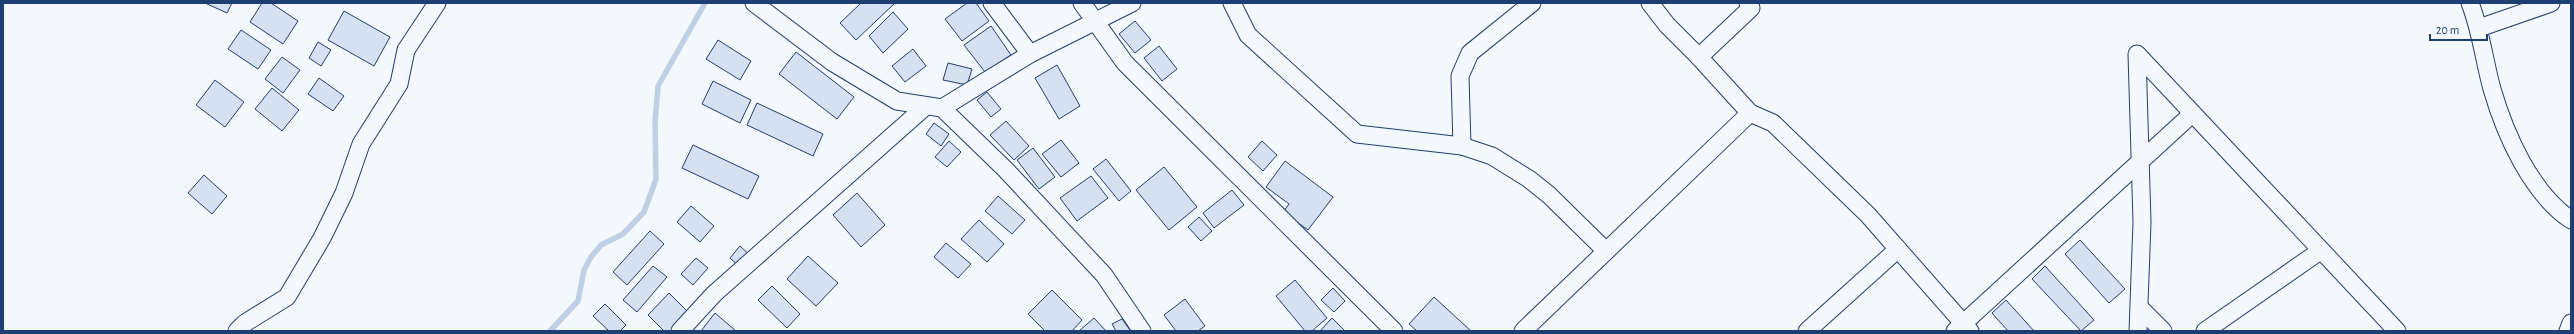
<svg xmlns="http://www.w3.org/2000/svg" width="2574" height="334" font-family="'Alegreya Sans',sans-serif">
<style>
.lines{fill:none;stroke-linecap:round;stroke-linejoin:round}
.stream{stroke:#bed0e5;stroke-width:5.5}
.building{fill:#d5e0f0;stroke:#1d3f73}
.minor-casing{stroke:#1d3f73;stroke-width:19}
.minor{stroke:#f4f7fb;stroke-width:17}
</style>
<rect width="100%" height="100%" fill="#f4f7fb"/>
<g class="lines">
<polyline class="stream" points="550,331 578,301 584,270 591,257 601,245 623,234 644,212 656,179 655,123 658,86 705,3"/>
</g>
<g class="building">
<polygon points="205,3 232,3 227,13"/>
<polygon points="262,3 271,3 298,21 283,44 250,22"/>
<polygon points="861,3 895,3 856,40 840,23"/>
<polygon points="967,3 976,3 989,21 962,41 945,19"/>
<polygon points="344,11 390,37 374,66 328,40"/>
<polygon points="893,12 908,29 883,53 869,36"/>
<polygon points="1135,21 1151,40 1135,53 1119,34"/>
<polygon points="991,26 1011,55 985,72 964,45"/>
<polygon points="241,30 271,50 258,69 228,49"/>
<polygon points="718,40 751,61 740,80 706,59"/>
<polygon points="318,42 331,50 321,66 309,58"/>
<polygon points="1159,46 1177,69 1162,81 1144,58"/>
<polygon points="913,49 926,66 905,82 892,66"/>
<polygon points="796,52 854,97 837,119 779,74"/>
<polygon points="282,57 300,70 283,93 265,79"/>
<polygon points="948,63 972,69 967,85 943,80"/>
<polygon points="1057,65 1080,106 1059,119 1035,78"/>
<polygon points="319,78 344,96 333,111 308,94"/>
<polygon points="215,80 244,102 225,127 196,105"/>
<polygon points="713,81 751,100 740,123 702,104"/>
<polygon points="272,88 299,110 282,131 255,109"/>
<polygon points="987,92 1001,109 991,117 977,100"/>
<polygon points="757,103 823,134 813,156 747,125"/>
<polygon points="1006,121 1029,146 1014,160 990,135"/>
<polygon points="934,123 949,134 941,146 926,134"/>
<polygon points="1061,140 1079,163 1061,177 1042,154"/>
<polygon points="949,141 961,152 947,167 935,157"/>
<polygon points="1262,141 1277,155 1263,171 1248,157"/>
<polygon points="693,145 759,176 748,199 682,168"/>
<polygon points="1033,148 1055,177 1039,189 1017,160"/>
<polygon points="1106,159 1131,191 1119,201 1093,169"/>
<polygon points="1285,161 1333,197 1308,230 1283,212 1289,204 1266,187"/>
<polygon points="1164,167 1197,207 1169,230 1136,190"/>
<polygon points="204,175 227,196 212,214 188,193"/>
<polygon points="1091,176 1108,198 1077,221 1060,198"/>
<polygon points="1232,190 1244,205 1214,228 1203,213"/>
<polygon points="857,193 885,225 861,247 833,215"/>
<polygon points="998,196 1025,220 1012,234 985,211"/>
<polygon points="691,206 714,226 700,242 677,222"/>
<polygon points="1199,217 1212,231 1201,241 1188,227"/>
<polygon points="979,220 1004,244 987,262 961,239"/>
<polygon points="650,231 664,244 627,285 613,272"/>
<polygon points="2080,240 2125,289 2109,303 2065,254"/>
<polygon points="946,243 971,264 958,278 934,257"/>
<polygon points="740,246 752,257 742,269 730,258"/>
<polygon points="808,256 838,283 816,306 787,279"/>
<polygon points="696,258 708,268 693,285 681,274"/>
<polygon points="653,266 667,277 637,312 623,300"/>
<polygon points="2045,266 2094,320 2081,331 2032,279"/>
<polygon points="1295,280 1327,318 1312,331 1305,331 1276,296"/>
<polygon points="772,286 800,314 787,328 758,300"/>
<polygon points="1333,288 1345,301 1334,312 1321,300"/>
<polygon points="1052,290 1082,320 1072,331 1045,331 1028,314"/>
<polygon points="669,293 692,316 678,331 664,331 648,315"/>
<polygon points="1434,297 1471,331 1417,331 1409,324"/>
<polygon points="1185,299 1205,326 1198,331 1176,331 1164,315"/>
<polygon points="2006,300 2034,331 2008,331 1992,313"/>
<polygon points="605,304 626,325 620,331 609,331 593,316"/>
<polygon points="715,313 736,331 701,331"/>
<polygon points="1094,318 1106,331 1079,331"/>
<polygon points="1332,318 1345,331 1320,331"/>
<polygon points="1122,319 1130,330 1129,331 1116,331 1112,324"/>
</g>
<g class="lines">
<defs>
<g id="minor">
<polyline points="754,3 832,62 897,101 942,108 1006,170 1104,275 1142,331"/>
<polyline points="992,3 1030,54"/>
<polyline points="1082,3 1125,63 1394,331"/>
<polyline points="1232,3 1248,35 1357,134 1462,146 1492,156 1529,179 1549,195 1606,251"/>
<polyline points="1650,3 1667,25 1699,57"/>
<polyline points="1748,3 1751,8 1699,57 1750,113 1773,123 1868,215 1970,331"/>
<path d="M 2470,3 C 2481,31 2484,60 2492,89 C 2505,134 2531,193 2571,220"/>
<polyline points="2479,28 2551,3"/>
<polyline points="942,108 1030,54 1132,3"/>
<polyline points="1462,146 1460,76 1470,53 1532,3"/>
<polyline points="2141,309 2163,331"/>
<polyline points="237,331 245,323 287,297 322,238 344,193 361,144 399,84 406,50 437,3"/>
<polyline points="680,331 714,294 926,106"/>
<polyline points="1523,331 1750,113"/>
<polyline points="1807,331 1898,249"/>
<polyline points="1955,331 2192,114"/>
<polyline points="2138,331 2142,222 2137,54 2397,331"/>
<polyline points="2205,331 2320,251"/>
<polyline points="2568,331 2571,323"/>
</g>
</defs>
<use href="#minor" class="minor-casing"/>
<use href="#minor" class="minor"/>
</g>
<rect width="2574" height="334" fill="none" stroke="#1d3f73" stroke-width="8"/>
<path d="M2430 34v6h57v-6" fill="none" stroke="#1d3f73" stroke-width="2"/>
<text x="2436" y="34" font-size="12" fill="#1d3f73" stroke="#f4f7fb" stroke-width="3" paint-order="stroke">20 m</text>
</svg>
